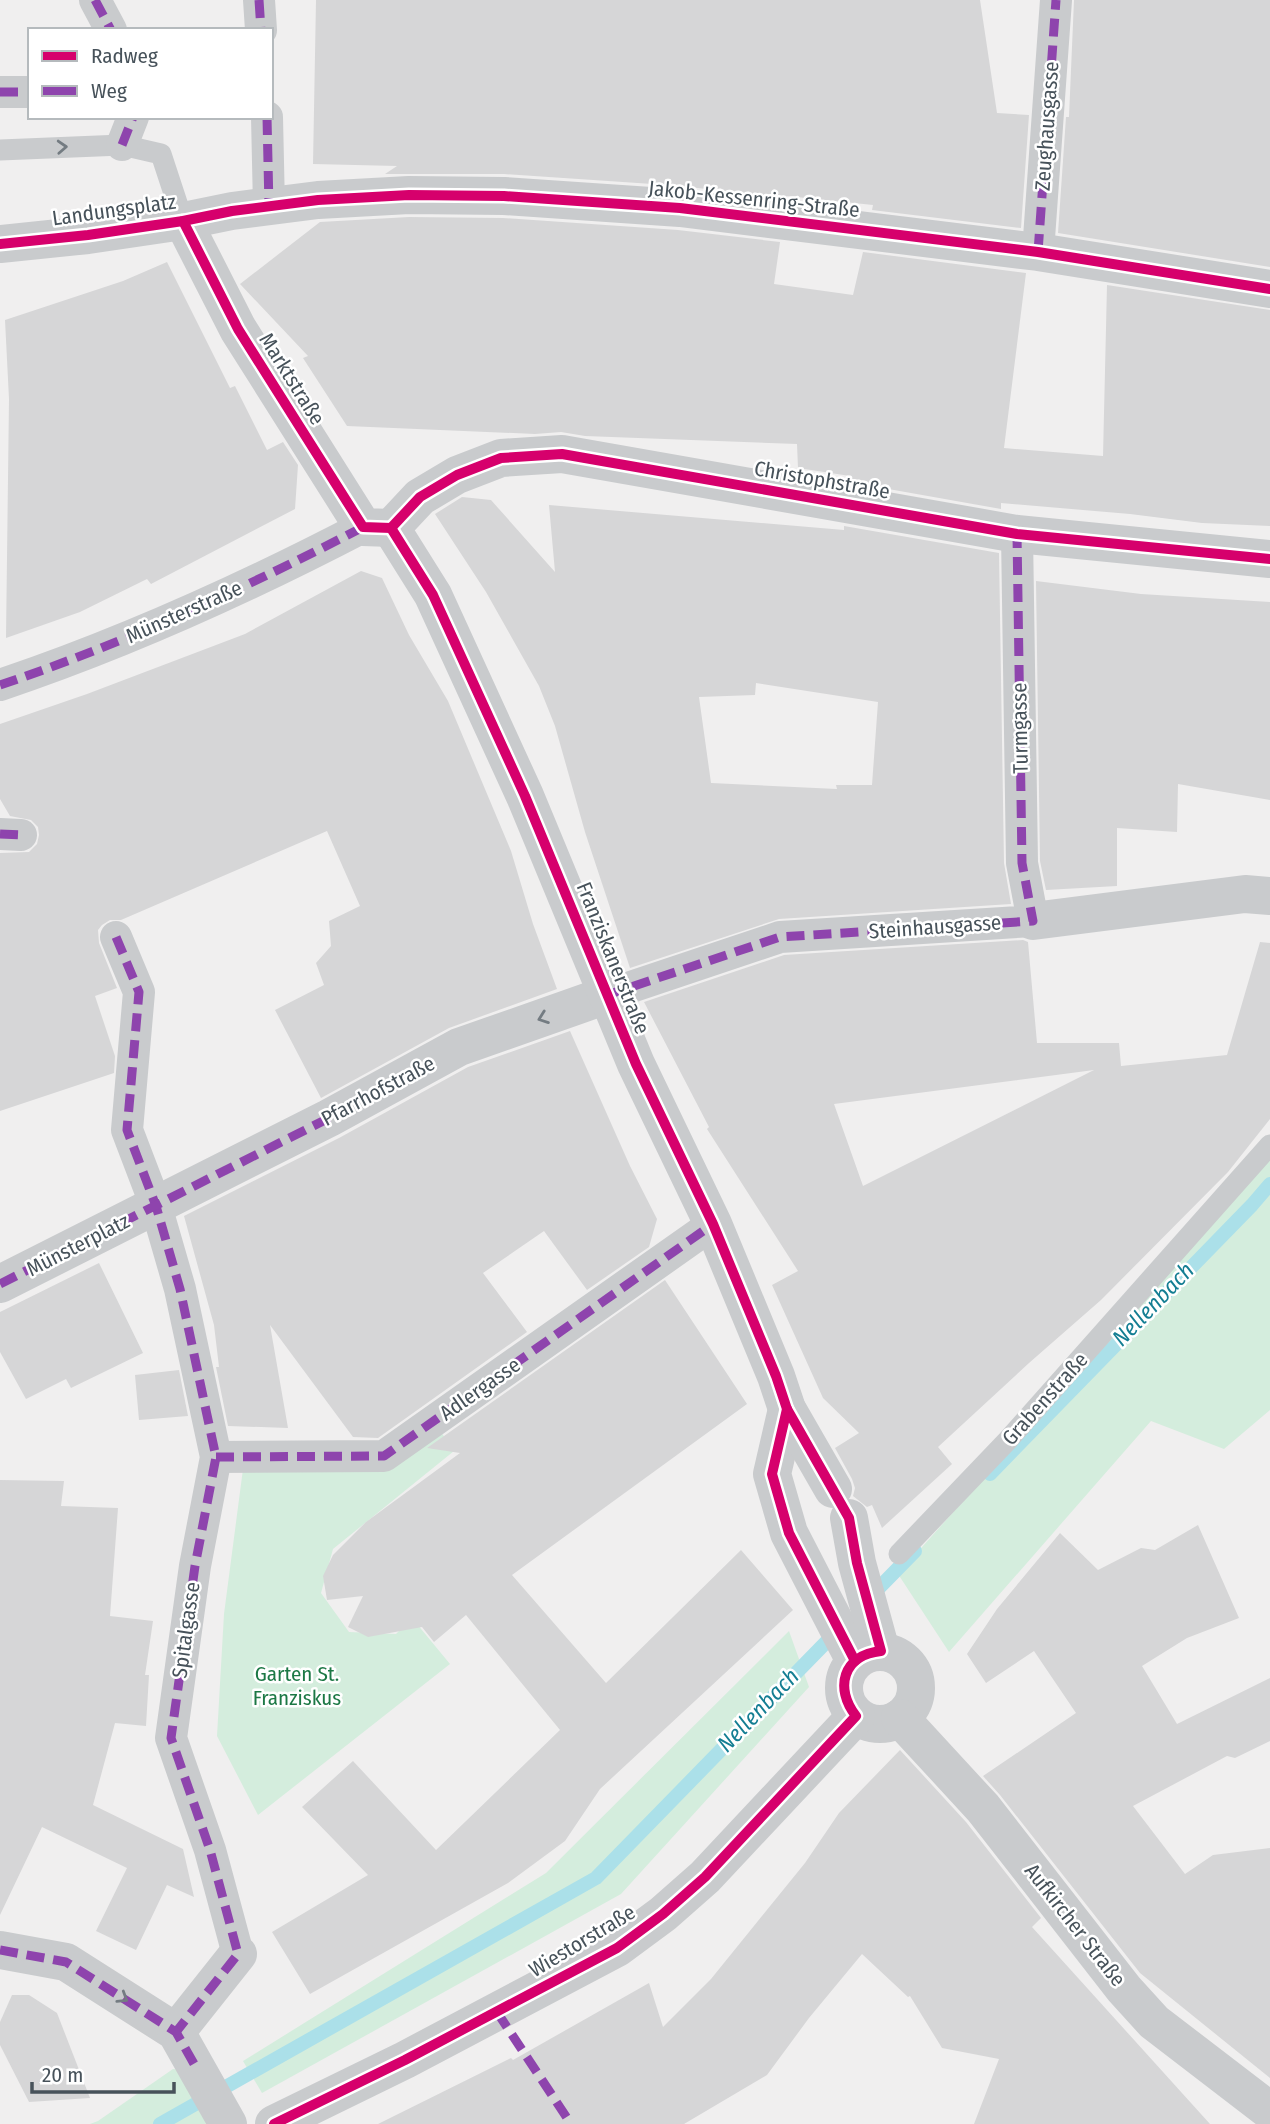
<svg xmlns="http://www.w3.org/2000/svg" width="1270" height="2124" font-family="'Fira Sans Condensed',sans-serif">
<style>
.green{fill:#d4eddd}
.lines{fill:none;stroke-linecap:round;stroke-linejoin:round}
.stream{stroke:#abe0e9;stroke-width:14}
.building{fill:#d6d6d7;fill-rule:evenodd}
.service{stroke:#c9cbcd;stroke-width:21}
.pedestrian{stroke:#c9cbcd;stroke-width:32}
.minor{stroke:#c9cbcd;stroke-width:38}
.tertiary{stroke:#c9cbcd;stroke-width:38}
.quiet{stroke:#8e44ad;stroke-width:9;stroke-dasharray:18 9;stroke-linecap:butt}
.cycleway-casing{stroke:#fff;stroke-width:15}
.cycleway{stroke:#d6006c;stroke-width:10}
.oneway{stroke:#747c82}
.labels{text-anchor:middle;stroke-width:5;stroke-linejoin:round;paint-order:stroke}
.street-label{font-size:21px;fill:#47525a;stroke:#fff}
.park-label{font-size:21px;fill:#1c7845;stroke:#fff}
.water-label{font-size:23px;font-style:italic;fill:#147e93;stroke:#fff}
</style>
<rect width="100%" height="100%" fill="#f0efef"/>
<g class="green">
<polygon points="1270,1157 1270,1410 1224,1449 1151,1421 949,1652 898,1574"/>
<polygon points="441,1432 454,1451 333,1549 321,1593 349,1632 396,1634 412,1618 450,1664 258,1815 217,1736 224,1614 243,1469"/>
<polygon points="789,1631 809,1687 621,1894 262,2093 243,2061 546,1873"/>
<polygon points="173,2069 193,2071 214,2124 90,2124 98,2121"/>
</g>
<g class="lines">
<g class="stream">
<polyline points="990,1474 1252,1205 1270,1184"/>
<polyline points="870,1597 915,1551"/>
<polyline points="160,2124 596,1878 837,1631"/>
</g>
</g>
<g class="building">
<polygon points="316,0 980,0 997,113 1029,115 1021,228 872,210 873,205 787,196 787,199 682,186 504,174 385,174 397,166 313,164"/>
<polygon points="1074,0 1270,0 1270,267 1058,233 1066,117 1069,117"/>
<polygon points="409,217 503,218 678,230 780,242 774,284 853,295 863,252 1026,273 1004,448 1103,456 1107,285 1270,310 1270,526 1202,523 1130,514 1001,503 1001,509 849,482 850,476 798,468 797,444 585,436 561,432 535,434 347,426 303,358 308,356 240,284 320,222"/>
<polygon points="167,262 230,388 235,386 267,450 283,442 298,465 295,509 151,584 147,579 80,612 6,638 9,399 5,320 123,281"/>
<path d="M 462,497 L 491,500 L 555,572 L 549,505 L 844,530 L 844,526 L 999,553 L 1004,863 L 1011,904 L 779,919 L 630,968 L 585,832 L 555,726 L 539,686 L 486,592 L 435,514 ZM 756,683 L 878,702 L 872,785 L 836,785 L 837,789 L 711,783 L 699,697 L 755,695 Z"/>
<polygon points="361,571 382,578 409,635 448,701 511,851 533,924 557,989 449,1028 321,1098 275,1010 324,985 316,963 331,946 329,921 360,906 327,831 121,920 110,920 102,925 98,930 99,943 117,988 95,996 115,1056 114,1073 0,1111 0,853 29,852 37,844 39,835 38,827 31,820 10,816 0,799 0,724 87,694 245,634"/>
<polygon points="1036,581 1141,594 1270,602 1270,800 1178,784 1177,832 1117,828 1117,886 1046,890 1040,861"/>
<path d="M 1023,940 L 1028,942 L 1037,1043 L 1119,1043 L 1121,1066 L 1227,1055 L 1260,942 L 1270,943 L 1270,1119 L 1228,1172 L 1101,1300 L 1029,1363 L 938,1447 L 952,1464 L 882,1528 L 872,1505 L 867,1507 L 853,1496 L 855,1488 L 852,1479 L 835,1448 L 859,1433 L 823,1398 L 772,1285 L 798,1271 L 707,1129 L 709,1127 L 644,1002 L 784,955 ZM 1094,1070 L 863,1186 L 834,1104 Z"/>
<polygon points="570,1031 630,1166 657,1219 649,1247 587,1290 544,1231 483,1273 527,1332 378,1438 353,1437 270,1325 288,1428 228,1426 216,1367 219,1367 214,1325 184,1216 339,1138 468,1067"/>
<polygon points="99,1263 143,1353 71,1388 66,1379 26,1399 0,1352 0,1312"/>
<polygon points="665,1280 747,1404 512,1575 606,1683 741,1550 793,1610 600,1789 565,1841 508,1883 310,1994 272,1932 368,1875 302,1807 353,1761 436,1850 560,1730 466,1615 434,1642 422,1627 368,1637 348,1627 363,1596 327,1600 323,1576 333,1555 366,1522 460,1453 427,1448"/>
<polygon points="179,1370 188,1416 139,1420 135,1375"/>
<polygon points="0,1480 64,1481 61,1506 118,1508 110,1616 153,1621 145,1675 149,1675 146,1726 115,1723 93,1805 183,1849 194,1897 167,1885 136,1950 96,1931 127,1868 42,1827 0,1915"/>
<polygon points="1198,1525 1239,1618 1187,1638 1142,1666 1177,1724 1270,1678 1270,1741 1235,1758 1227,1756 1133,1806 1185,1874 1213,1855 1270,1848 1270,2078 1140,1973 1000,1795 983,1776 1076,1713 1034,1651 986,1683 967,1654 997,1609 1060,1533 1098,1570 1141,1548 1155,1550"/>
<polygon points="900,1750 966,1822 1041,1918 1032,1927 1210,2124 974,2124 999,2059 942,2048 910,1996 908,1997 862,1954 809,2018 767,2075 684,2124 378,2124 511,2058 513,2060 649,1983 663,2027 711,1979 805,1863 839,1813"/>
<polygon points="12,1995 29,1995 57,2013 90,2098 29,2102 0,2045 0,2022"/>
</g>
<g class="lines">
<g class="service">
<polyline points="0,150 122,145 161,154 183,221"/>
<polyline points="899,1554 1008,1440 1270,1145"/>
</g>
<g class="pedestrian">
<polyline points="95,0 111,30"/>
<polyline points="259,0 261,30"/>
<polyline points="0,92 30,92"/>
<polyline points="267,117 269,207"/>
<polyline points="122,145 133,117"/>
<polyline points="1038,252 1056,0"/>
<path d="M 0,685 C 125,643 246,588 363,527"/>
<polyline points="0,834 21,835"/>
<polyline points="116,937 139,992 127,1130 156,1206 180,1289 216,1457 195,1566 171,1738 210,1850 238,1954"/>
<polyline points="607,995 780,937 1033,921 1022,863 1017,534"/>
<polyline points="216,1457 384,1456 713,1224"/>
</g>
<g class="minor">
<polyline points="183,221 238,329 363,527 391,528"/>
<polyline points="0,244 88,235 183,221 232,211 318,200 409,195 504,196 680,208 1038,252 1270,289"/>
<polyline points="1033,921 1245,894 1270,896"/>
<polyline points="0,1284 329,1118 459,1047 607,995"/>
<polyline points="0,1950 66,1962 176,2032 228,2124"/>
<polyline points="176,2032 238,1954"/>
</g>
<g class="tertiary">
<polyline points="787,1409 772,1474 789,1533 855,1661"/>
<polyline points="833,1489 787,1409 776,1376 713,1224 636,1064 525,796 433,595 391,528 420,497 457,475 501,458 562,454 1017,534 1270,559"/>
<polyline points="849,1518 857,1563 881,1651"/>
<circle cx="880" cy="1688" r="36"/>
<polyline points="900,1718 983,1808 1124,1989 1154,2022 1270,2111"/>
<polyline points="274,2124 405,2060 617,1948 663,1914 705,1877 856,1716"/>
</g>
<g class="quiet">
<polyline points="95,0 111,30"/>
<polyline points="259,0 261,30"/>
<polyline points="0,92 30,92"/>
<polyline points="267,117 269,207"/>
<polyline points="122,145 133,117"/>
<polyline points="1038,252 1056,0"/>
<path d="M 0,685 C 125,643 246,588 363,527"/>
<polyline points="0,834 21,835"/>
<polyline points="116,937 139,992 127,1130 156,1206 180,1289 216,1457 195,1566 171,1738 210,1850 238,1954 176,2032"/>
<polyline points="607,995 780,937 1033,921 1022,863 1017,534"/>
<polyline points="0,1284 329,1118"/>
<polyline points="216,1457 384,1456 713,1224"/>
<polyline points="0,1950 66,1962 176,2032 198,2071"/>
<polyline points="497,2012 571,2124"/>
</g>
<defs>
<g id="cycleway">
<polyline points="183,221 238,329 363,527 391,528"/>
<polyline points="0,244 88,235 183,221 232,211 318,200 409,195 504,196 680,208 1038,252 1270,289"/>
<polyline points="391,528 420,497 457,475 501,458 562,454 1017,534 1270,559"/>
<polyline points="787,1409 772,1474 789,1533 855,1661"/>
<path d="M 274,2124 L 405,2060 L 617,1948 L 663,1914 L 705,1877 L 856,1716 C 834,1688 843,1655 881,1651 L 857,1563 L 849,1518 L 787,1409 L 776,1376 L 713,1224 L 636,1064 L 525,796 L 433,595 L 391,528"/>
</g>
</defs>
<use href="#cycleway" class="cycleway-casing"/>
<use href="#cycleway" class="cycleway"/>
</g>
<defs><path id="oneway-chevron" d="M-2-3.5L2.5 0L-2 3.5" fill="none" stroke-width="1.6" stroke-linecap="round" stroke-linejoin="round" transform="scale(1.75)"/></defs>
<g class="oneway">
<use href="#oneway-chevron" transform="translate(62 147) rotate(-3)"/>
<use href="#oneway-chevron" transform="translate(543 1018) rotate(160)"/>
<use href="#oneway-chevron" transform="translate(123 1998) rotate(32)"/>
</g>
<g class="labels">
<g class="street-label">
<text transform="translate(1047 126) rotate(-86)" y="7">Zeughausgasse</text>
<text transform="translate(754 199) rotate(6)" y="7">Jakob-Kessenring-Straße</text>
<text transform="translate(114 210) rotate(-8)" y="7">Landungsplatz</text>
<text transform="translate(292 379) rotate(58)" y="7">Marktstraße</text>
<text transform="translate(822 480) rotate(10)" y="7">Christophstraße</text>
<text transform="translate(184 612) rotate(-24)" y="7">Münsterstraße</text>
<text transform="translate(1020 728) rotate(-91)" y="7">Turmgasse</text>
<text transform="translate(935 927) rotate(-4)" y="7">Steinhausgasse</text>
<text transform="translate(613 958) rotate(68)" y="7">Franziskanerstraße</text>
<text transform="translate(378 1091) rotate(-28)" y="7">Pfarrhofstraße</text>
<text transform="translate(78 1245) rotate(-27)" y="7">Münsterplatz</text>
<text transform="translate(480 1389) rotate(-35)" y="7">Adlergasse</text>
<text transform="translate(1045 1399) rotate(-48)" y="7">Grabenstraße</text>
<text transform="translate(186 1630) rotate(-82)" y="7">Spitalgasse</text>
<text transform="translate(1075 1925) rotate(52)" y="7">Aufkircher Straße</text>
<text transform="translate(582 1941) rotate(-31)" y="7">Wiestorstraße</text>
</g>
<g class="park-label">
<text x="297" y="1681">Garten St.<tspan x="297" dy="24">Franziskus</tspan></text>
</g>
<g class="water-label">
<text transform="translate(1153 1304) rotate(-46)" y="8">Nellenbach</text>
<text transform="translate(758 1710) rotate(-46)" y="8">Nellenbach</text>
</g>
</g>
<rect x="28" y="28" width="245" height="91" fill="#ffffff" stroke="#b5babd" stroke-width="2"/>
<rect x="42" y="51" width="35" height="10" fill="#d6006c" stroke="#b5babd" stroke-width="2"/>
<text x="91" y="63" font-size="21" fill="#47525a">Radweg</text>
<rect x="42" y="86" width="35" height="10" fill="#8e44ad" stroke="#b5babd" stroke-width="2"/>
<text x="91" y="98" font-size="21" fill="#47525a">Weg</text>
<path d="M32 2082v10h142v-10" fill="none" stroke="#47525a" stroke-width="3.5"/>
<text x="42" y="2082" font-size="21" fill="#47525a" stroke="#ffffff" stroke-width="5" paint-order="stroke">20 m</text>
</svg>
